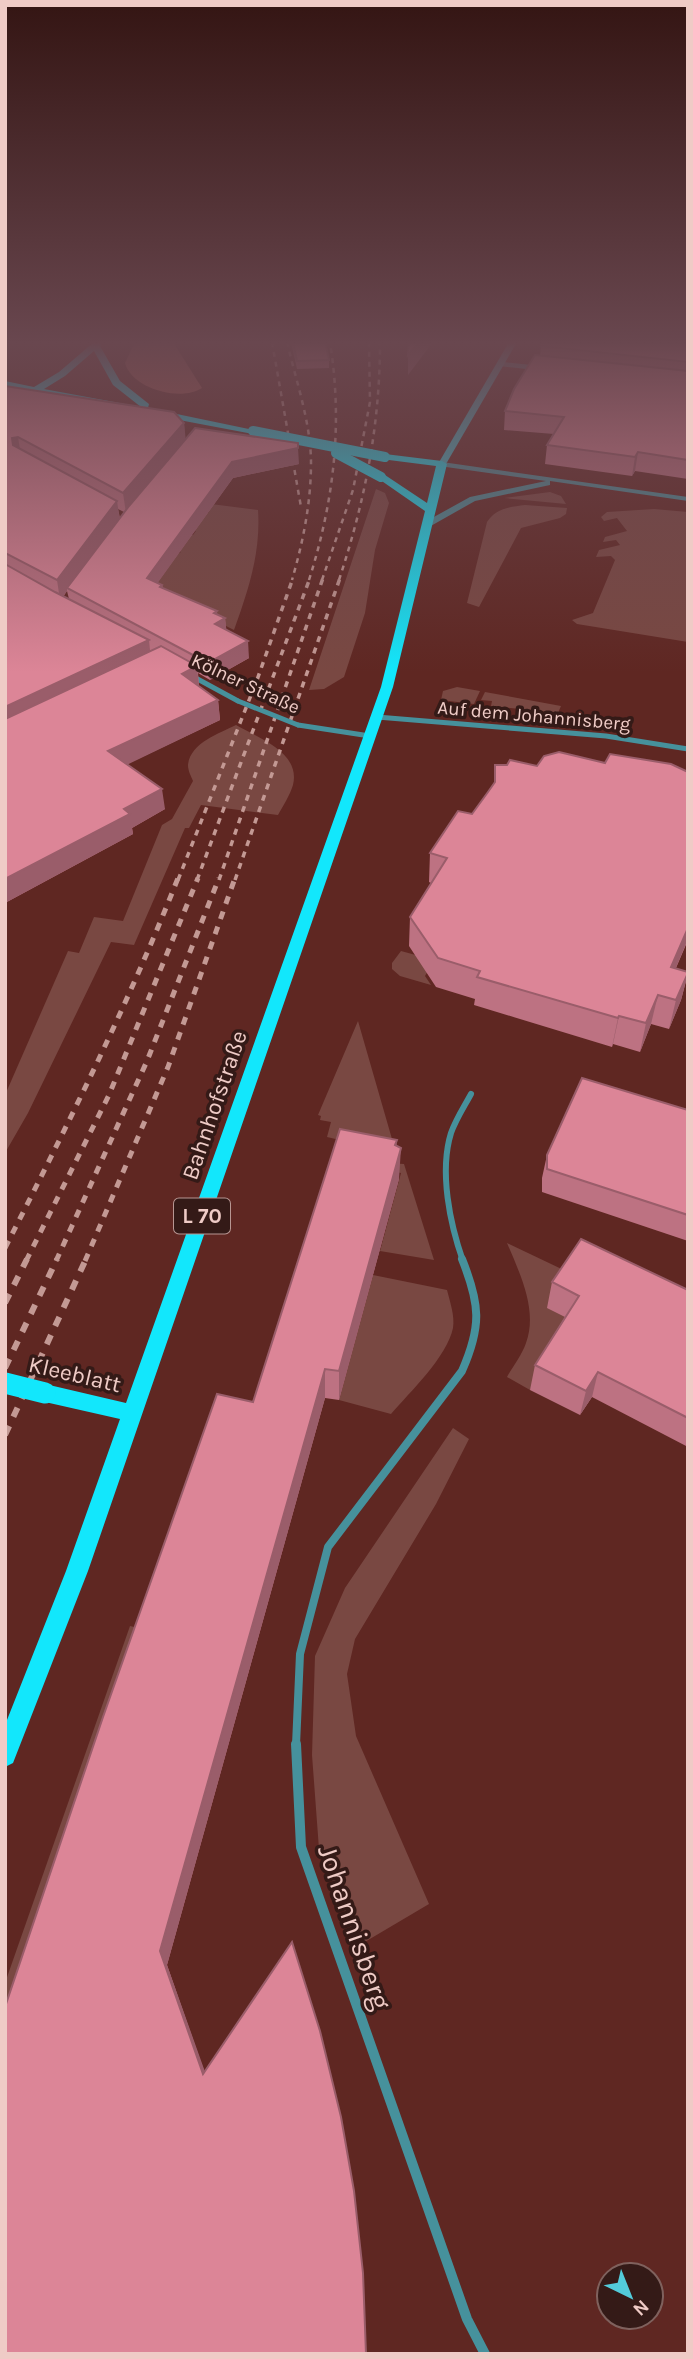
<svg xmlns="http://www.w3.org/2000/svg" width="693" height="2359" font-family="Karla,sans-serif">
<style>
.green{fill:#794842}
.forest{fill:#ad5b52}
.lines{fill:none;stroke-linecap:round;stroke-linejoin:round}
.minor-far4{stroke:#46919c;stroke-width:4.5}
.minor-far3{stroke:#46919c;stroke-width:5}
.minor-far2{stroke:#46919c;stroke-width:6}
.minor-far1{stroke:#46919c;stroke-width:8}
.minor{stroke:#46919c;stroke-width:10}
.tertiary{fill:#46919c;fill-rule:evenodd}
.secondary{fill:#39c2d2;fill-rule:evenodd}
.primary{fill:#12e7fc;fill-rule:evenodd}
.rail-far3{stroke:#c39994;stroke-width:2.5;stroke-dasharray:5 5;stroke-linecap:butt}
.rail-far2{stroke:#c39994;stroke-width:3.5;stroke-dasharray:6 6;stroke-linecap:butt}
.rail-far1{stroke:#c39994;stroke-width:5;stroke-dasharray:8 8;stroke-linecap:butt}
.rail{stroke:#c39994;stroke-width:6;stroke-dasharray:10 10;stroke-linecap:butt}
.minor-bridge{stroke:#46919c;stroke-width:5}
.primary-bridge-far1{stroke:#12e7fc;stroke-width:10}
.primary-bridge{stroke:#12e7fc;stroke-width:21}
.wall{fill:#bd7282;fill-rule:evenodd}
.shaded-wall{fill:#9a5d6a}
.building{fill:#dc8597;stroke:#9a5d6a;stroke-width:2}
.labels{text-anchor:middle;stroke-width:7;stroke-linejoin:round;paint-order:stroke}
.far-street-label{font-size:19px;fill:#efcbc6;stroke:#341a17}
.shield{fill:#341a17;stroke:#b79692;stroke-width:2}
.shield-label{font-size:21px;font-weight:bold;fill:#efcbc6}
.street-label{font-size:23px;fill:#efcbc6;stroke:#341a17}
.near-street-label{font-size:28px;fill:#efcbc6;stroke:#341a17}
</style>
<rect width="100%" height="100%" fill="#5f2722"/>
<g class="green">
<polygon points="376,489 385,493 389,503 375,550 365,613 344,677 324,689 309,690"/>
<polygon points="550,492 561,496 566,504 504,498"/>
<path d="M 211,504 L 258,510 C 261,553 248,591 234,630 L 152,589 L 175,556 L 181,552 L 178,551 L 189,535 L 193,535 L 196,531 L 193,530 L 203,516 L 209,512 L 206,511 Z"/>
<path d="M 525,505 L 567,508 L 566,514 L 560,518 L 521,528 L 479,607 L 467,603 L 487,522 C 496,508 510,507 525,505 Z"/>
<polygon points="654,509 688,512 688,642 577,624 572,620 593,613 615,560 611,556 596,557 599,550 620,545 616,540 603,542 605,537 627,531 617,518 604,521 601,517 607,512"/>
<polygon points="457,687 480,691 474,704 441,700 443,691"/>
<polygon points="485,692 561,706 558,713 491,706 492,701 481,700"/>
<path d="M 236,725 C 258,738 301,752 293,785 C 290,795 283,806 278,815 L 201,805 L 189,828 L 185,828 L 134,945 L 111,942 L 28,1113 L 5,1153 L 5,1095 L 68,951 L 79,953 L 94,917 L 123,921 L 162,825 L 172,819 L 193,781 C 191,776 188,771 188,765 C 190,743 220,733 236,725 Z"/>
<polygon points="401,951 434,960 425,976 431,985 400,976 392,969 392,963"/>
<polygon points="358,1021 392,1139 365,1146 327,1137 331,1122 320,1120 321,1116 318,1115"/>
<polygon points="389,1163 404,1164 434,1260 380,1251 401,1173 375,1168"/>
<path d="M 507,1243 L 570,1273 L 573,1321 L 530,1390 L 507,1377 C 513,1366 522,1355 526,1343 C 538,1310 520,1274 507,1243 Z"/>
<path d="M 373,1275 L 447,1290 C 450,1302 455,1316 453,1328 C 447,1357 410,1392 391,1414 L 339,1400 Z"/>
<polygon points="453,1428 469,1439 436,1504 355,1639 347,1674 356,1736 429,1904 358,1946 319,1849 312,1755 315,1656 345,1588"/>
<polygon points="130,1626 147,1630 5,2059 5,1983"/>
</g>
<path class="forest" d="M 135,342 L 173,342 L 202,388 C 181,402 132,389 125,363 Z"/>
<g class="lines">
<polyline class="minor-far4" points="501,364 538,368"/>
<g class="minor-far3">
<polyline points="192,676 238,701"/>
<polyline points="377,717 606,736 688,749"/>
<polyline points="298,725 370,736"/>
</g>
<path class="minor-far2" d="M 463,1261 C 450,1224 439,1172 451,1133 C 456,1119 464,1107 471,1094"/>
<path class="minor-far1" d="M 296,1745 L 300,1654 L 328,1547 L 462,1371 C 482,1326 480,1304 462,1259"/>
<polyline class="minor" points="296,1744 301,1847 467,2319 485,2354"/>
<polygon class="tertiary" points="442,462 688,497 688,501 550,481 550,485 475,501 429,527 423,527 423,523 470,497 546,481 439,466 439,462"/>
<polygon class="secondary" points="509,342 517,342 446,464 439,466 438,464"/>
<g class="primary">
<path d="M 94,342 L 103,342 L 100,346 L 120,381 L 149,404 L 148,408 L 258,431 L 253,434 L 5,387 L 5,381 L 34,387 L 59,372 ZM 94,351 L 113,385 L 141,407 L 44,389 L 65,376 Z"/>
<polygon points="385,454 442,461 447,464 393,687 88,1571 13,1763 5,1767 5,1725 66,1571 120,1419 45,1402 38,1399 35,1393 38,1387 45,1384 126,1403 381,687 425,511 376,477 385,475 427,503 436,466 381,459 381,455"/>
</g>
<g class="rail-far3">
<polyline points="272,342 301,507"/>
<path d="M 287,342 C 296,381 311,423 311,463 C 311,503 303,542 292,580"/>
<path d="M 309,580 C 334,501 343,424 330,342"/>
<polyline points="322,580 353,490 370,402 369,342"/>
<path d="M 339,580 C 365,501 380,425 380,342"/>
</g>
<g class="rail-far2">
<polyline points="178,880 257,680 293,578"/>
<polyline points="197,880 310,578"/>
<polyline points="219,880 323,578"/>
<polyline points="235,880 340,578"/>
</g>
<g class="rail-far1">
<path d="M 5,1248 C 67,1126 128,1005 178,878"/>
<polyline points="26,1261 109,1095 198,878"/>
<polyline points="56,1261 147,1061 219,878"/>
<polyline points="85,1261 168,1067 235,878"/>
</g>
<g class="rail">
<polyline points="5,1303 27,1259"/>
<polyline points="5,1368 57,1259"/>
<polyline points="5,1435 86,1259"/>
</g>
<polyline class="minor-bridge" points="238,701 298,725"/>
<g class="primary-bridge-far1">
<polyline points="253,431 385,457"/>
<polyline points="336,453 381,477"/>
</g>
<polyline class="primary-bridge" points="5,1383 45,1393"/>
</g>
<g class="wall">
<polygon points="291,342 325,342 329,360 329,368 297,369"/>
<polygon points="688,342 688,479 635,471 632,476 545,464 547,445 554,434 504,430 505,411 540,355 541,346"/>
<path d="M 5,386 L 184,423 L 185,440 L 299,464 L 233,478 L 157,583 L 162,585 L 163,588 L 225,618 L 226,630 L 249,658 L 210,680 L 198,673 L 199,686 L 218,700 L 220,720 L 127,764 L 165,809 L 132,828 L 133,834 L 5,903 ZM 118,509 L 124,512 L 120,518 ZM 67,591 L 69,599 L 63,597 Z"/>
<polygon points="605,763 688,772 688,940 676,968 688,974 681,1000 669,1029 651,1024 640,1052 613,1044 612,1047 474,1005 475,999 436,987 409,946 410,917 431,883 429,882 430,853 472,814 494,784 495,765 537,766"/>
<polygon points="688,1110 688,1241 542,1192 542,1178 547,1155"/>
<polygon points="396,1146 399,1179 339,1400 325,1398 167,1965 204,2071 5,2354 253,1402"/>
<polygon points="552,1282 688,1290 688,1447 592,1397 580,1415 530,1390 535,1365 565,1317 547,1308"/>
</g>
<g class="shaded-wall">
<polygon points="419,342 433,342 408,375 408,355"/>
<polygon points="184,423 186,442 126,513 123,493"/>
<polygon points="18,437 21,456 15,457 12,438"/>
<polygon points="298,448 299,464 233,478 149,595 147,578 232,462"/>
<polygon points="638,452 635,471 632,476 635,457"/>
<polygon points="117,501 120,521 67,588 67,591 60,600 57,580"/>
<polygon points="217,611 218,623 225,618 227,635 216,641 214,613"/>
<polygon points="149,640 151,661 5,730 5,707"/>
<polygon points="248,641 249,658 210,680 208,663"/>
<polygon points="197,666 199,686 182,674"/>
<polygon points="218,700 220,720 112,772 108,751"/>
<polygon points="162,789 165,809 132,828 133,834 5,903 5,879 124,809"/>
<polygon points="688,928 688,939 664,996 671,967"/>
<polygon points="688,973 681,1000 669,1029 676,1000"/>
<polygon points="658,995 651,1024 640,1052 646,1023"/>
<polygon points="619,1016 613,1044 612,1047 618,1018"/>
<polygon points="397,1140 395,1168 401,1148 399,1179 339,1400 339,1371"/>
<polygon points="325,1369 325,1398 167,1965 209,2083 203,2074 160,1951"/>
<polygon points="598,1372 592,1397 580,1415 586,1391"/>
</g>
<g class="building">
<polygon points="293,342 325,342 329,360 297,361"/>
<polygon points="409,342 419,342 408,355"/>
<polygon points="543,342 688,342 688,362 541,346"/>
<polygon points="535,355 688,371 688,460 638,452 635,457 547,445 564,417 505,411 514,389"/>
<polygon points="5,386 174,412 184,423 123,493 18,437 12,438 13,445 117,501 57,580 5,553"/>
<polygon points="195,428 298,443 298,448 232,462 147,578 162,585 160,587 217,611 214,613 225,618 215,624 248,641 208,663 67,588 129,506"/>
<polygon points="5,564 55,592 149,640 5,707"/>
<polygon points="161,646 197,666 182,674 218,700 108,751 162,789 124,809 130,814 5,879 5,719"/>
<polygon points="559,752 605,763 610,754 671,764 688,772 688,928 671,967 688,972 688,973 676,1000 658,995 646,1023 619,1016 618,1018 477,977 480,971 438,958 410,917 447,858 430,853 458,811 472,814 488,792 495,782 495,765 507,765 510,760 537,766 544,756"/>
<polygon points="582,1078 688,1110 688,1215 547,1169 547,1155"/>
<polygon points="340,1129 397,1140 395,1145 401,1148 339,1371 325,1369 160,1951 203,2074 292,1942 320,2031 341,2117 354,2191 363,2273 366,2354 5,2354 5,2007 103,1717 217,1394 253,1402"/>
<polygon points="581,1239 688,1290 688,1418 598,1372 586,1391 535,1365 579,1296 552,1282"/>
</g>
<linearGradient id="sky" x2="0" y2="1"><stop stop-color="#341513"/><stop offset="0.51" stop-color="#69474f"/><stop offset="1" stop-color="#69474f" stop-opacity="0"/></linearGradient>
<rect width="693" height="672" fill="url(#sky)"/>
<g class="labels">
<g class="far-street-label">
<text transform="translate(246 683) rotate(25)" y="7">Kölner Straße</text>
<text transform="translate(534 715) rotate(5)" y="7">Auf dem Johannisberg</text>
</g>
<rect class="shield" x="174" y="1198.5" width="56" height="35" rx="5"/>
<g class="shield-label">
<text x="202" y="1223">L 70</text>
</g>
<g class="street-label">
<text transform="translate(214 1105) rotate(-71)" y="8">Bahnhofstraße</text>
<text transform="translate(75 1374) rotate(13)" y="8">Kleeblatt</text>
</g>
<g class="near-street-label">
<text transform="translate(355 1927) rotate(71)" y="10">Johannisberg</text>
</g>
</g>
<rect width="693" height="2359" fill="none" stroke="#efcbc6" stroke-width="14"/>
<g transform="translate(630 2296) rotate(137)"><circle r="33" fill="#341a17" stroke="#7f615d" stroke-width="2"/>
<path d="M0-5L12 26L0 18L-12 26Z" fill="#53cbda"/>
<text y="-10" font-size="19" font-weight="bold" text-anchor="middle" fill="#efcbc6">N</text>
</g>
</svg>
